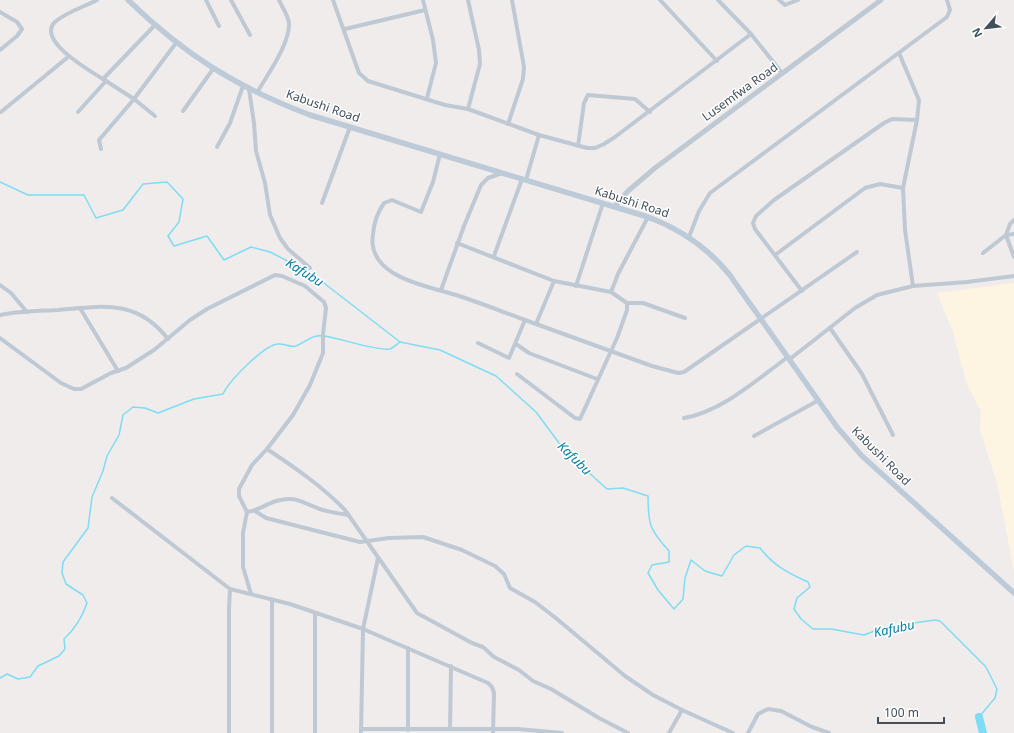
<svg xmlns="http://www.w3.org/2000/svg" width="1014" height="733" font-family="'Noto Sans',sans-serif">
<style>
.commercial{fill:#fdf5e2}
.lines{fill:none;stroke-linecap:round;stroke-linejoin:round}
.stream{stroke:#7edcf4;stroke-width:1.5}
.river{stroke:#7edcf4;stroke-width:8}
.minor{stroke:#bec9d4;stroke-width:4}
.tertiary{stroke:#bec9d4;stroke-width:5}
.secondary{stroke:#bdcad8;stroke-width:5.5}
.labels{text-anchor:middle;stroke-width:3;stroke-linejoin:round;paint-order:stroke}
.street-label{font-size:12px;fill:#43505b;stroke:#fff}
.water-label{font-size:13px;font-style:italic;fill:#0281a2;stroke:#fff}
</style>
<rect width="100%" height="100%" fill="#f0ecec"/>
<polygon class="commercial" points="1014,283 1014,571 997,483 980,430 981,411 967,385 953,332 937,293"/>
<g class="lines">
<g class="stream">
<path d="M 0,182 L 28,195 L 84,195 L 96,218 L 123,210 L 143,184 L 167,182 L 183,199 L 179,222 L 168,236 L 174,246 L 207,236 L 224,260 L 251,247 L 270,252 L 311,273 L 400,342 L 440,350 L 496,376 L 536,412 L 565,451 L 607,489 L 623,488 L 648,496 C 648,525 650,530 669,551 L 669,562 L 652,565 L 648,573 L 658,590 L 674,609 L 683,599 L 685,578 L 691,560 L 705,571 L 722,576 L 734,555 L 746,546 L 760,548 C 774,566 788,573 808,582 L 810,587 L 797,598 L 794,609 L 801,619 L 813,629 L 831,629 L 864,635 L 885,627 L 935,620 L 940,621 L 986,667 L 997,689 L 995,698 L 979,717"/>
<path d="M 0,678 L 7,674 L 18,679 L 30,677 L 38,666 L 59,656 L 65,649 L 64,639 C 75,629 82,618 87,603 L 83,595 L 66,584 L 62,573 L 63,562 L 88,528 L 92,497 L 103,471 L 107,456 L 119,435 L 123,415 L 133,407 L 145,408 L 158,413 L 194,399 L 223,394 C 229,381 264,345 278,344 C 284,343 291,348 296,346 C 306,342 312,334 324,336 C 339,338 376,351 390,349 C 393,348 397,344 400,342"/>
</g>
<polyline class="river" points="979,717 983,733"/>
<g class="minor">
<path d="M 97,0 C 84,7 66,12 55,22 C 36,40 90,71 103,79 L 155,25"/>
<polyline points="206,0 219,26"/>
<polyline points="231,0 250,35"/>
<polyline points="333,0 359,73 368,81 445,105 468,109 539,135 587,148 595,148 604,144 615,137 751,34"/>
<polyline points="423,0 433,40 436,63 427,98"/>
<polyline points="468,0 479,50 480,64 468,109"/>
<polyline points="660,0 717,61"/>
<polyline points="718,0 751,34 782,73"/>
<polyline points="779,0 785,5 798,0"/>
<polyline points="0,12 17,22 22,29 17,36 0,50"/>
<polyline points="345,29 425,10"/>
<polyline points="899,53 919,100 917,120 903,188 905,230 913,286"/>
<polyline points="103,79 134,99 155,116"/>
<polyline points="249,89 254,123 256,151 265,183 270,215 280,238 288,249 310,268"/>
<path d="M 257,93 C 267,75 290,44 289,23 C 288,15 282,7 279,0"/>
<polyline points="183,111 213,69"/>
<polyline points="1,112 68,57"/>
<polyline points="78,112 106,81"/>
<polyline points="508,124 523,79 524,67 512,0"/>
<polyline points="578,146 584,103 588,95 635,99 650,112"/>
<polyline points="217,147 230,123 243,86"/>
<polyline points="101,149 99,140 134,99 176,43"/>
<path d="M 440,154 L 433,182 L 421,212 L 392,200 L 384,203 C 377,213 374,222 373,234 C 366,278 429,286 459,296 C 481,303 503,312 525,320"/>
<polyline points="526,180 539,135"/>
<polyline points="322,203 350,127"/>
<polyline points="1014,220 1010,224 1006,235 1014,257"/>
<polyline points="689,237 699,211 710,193 947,17 950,10 947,0"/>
<polyline points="457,243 554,281 611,292 627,303 627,310 617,338 580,419 575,418 517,374"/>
<polyline points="983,253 1006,235 1014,234"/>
<polyline points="775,255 865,188 880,184 903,188"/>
<polyline points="494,256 522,179"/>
<polyline points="0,285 11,293 27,312"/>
<polyline points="576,286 603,203"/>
<polyline points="441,290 464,226 481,185 488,178 502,173"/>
<polyline points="802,291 755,229 753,223 756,216 774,200 884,123 892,119 917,120"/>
<polyline points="611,292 618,274 648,217"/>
<polyline points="627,303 643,303 685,318"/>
<polyline points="80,308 118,371"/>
<path d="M 0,315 C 19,311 39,311 58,310 C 103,306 137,299 168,339"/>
<polyline points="536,324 554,281"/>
<polyline points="830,328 862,374 893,435"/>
<polyline points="0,338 61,383 74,389 81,389 111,373 126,368 154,350 190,320 207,309 275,275 282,276 305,286 324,302 326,308 323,334 323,353 310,385 293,415 267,449 252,465 239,489 239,496 247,512 243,533 243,567 251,594"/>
<polyline points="478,343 509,358 525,320 652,366 678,373 684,372 857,252"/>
<polyline points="516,344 529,353 597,379"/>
<polyline points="790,359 855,308 877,295 913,286 967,282 1014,276"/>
<path d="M 684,418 C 723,411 756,380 788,357"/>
<polyline points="754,436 819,400"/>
<path d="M 267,449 C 294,467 322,486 345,510 L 417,613 L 472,643 L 483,647 L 494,657 L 519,670 L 533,681 L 551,689 L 599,718 L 628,733"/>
<polyline points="112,498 230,589 290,604 363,629 488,683 492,687 494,693 493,733"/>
<polyline points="255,511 266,518 360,542 389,538 423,537 462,550 495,566 504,574 510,588 535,602 557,619 625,676 653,695 682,710"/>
<path d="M 247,512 C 258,511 266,504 276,501 C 295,496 299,501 315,507 C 325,512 338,513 348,515"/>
<polyline points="361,729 518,729 562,733"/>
<polyline points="450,729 451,666"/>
<polyline points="408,730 408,648"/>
<polyline points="229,733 229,609 230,589"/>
<polyline points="272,733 272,600"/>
<polyline points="315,733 315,614"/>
<polyline points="361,733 363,629 378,558"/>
<polyline points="669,733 682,710 733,733"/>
<polyline points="748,733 758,714 768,709 781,711 812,727 829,733"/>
</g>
<polyline class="tertiary" points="615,206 628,191 655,168 881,0"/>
<path class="secondary" d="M 128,0 C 185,55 236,87 310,115 L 648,217 C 680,229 707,247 729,274 L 837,427 L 862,456 L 1014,593"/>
</g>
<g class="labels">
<g class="street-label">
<text transform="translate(740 92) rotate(-36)" y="4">Lusemfwa Road</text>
<text transform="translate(323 106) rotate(19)" y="4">Kabushi Road</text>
<text transform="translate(632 202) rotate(18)" y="4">Kabushi Road</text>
<text transform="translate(881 456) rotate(45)" y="4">Kabushi Road</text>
</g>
<g class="water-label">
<text transform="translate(305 272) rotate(32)" y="5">Kafubu</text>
<text transform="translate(575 458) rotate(45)" y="5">Kafubu</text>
<text transform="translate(894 628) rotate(-12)" y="5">Kafubu</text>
</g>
</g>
<g transform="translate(986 28) rotate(242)" stroke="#ffffff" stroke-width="3" paint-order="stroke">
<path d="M0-3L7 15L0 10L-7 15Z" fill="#43505b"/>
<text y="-6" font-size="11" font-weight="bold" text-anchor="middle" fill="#43505b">N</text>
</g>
<path d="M878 717v6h66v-6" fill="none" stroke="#43505b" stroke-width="2"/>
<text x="884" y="717" font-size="12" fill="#43505b" stroke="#ffffff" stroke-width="3" paint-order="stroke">100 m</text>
</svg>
